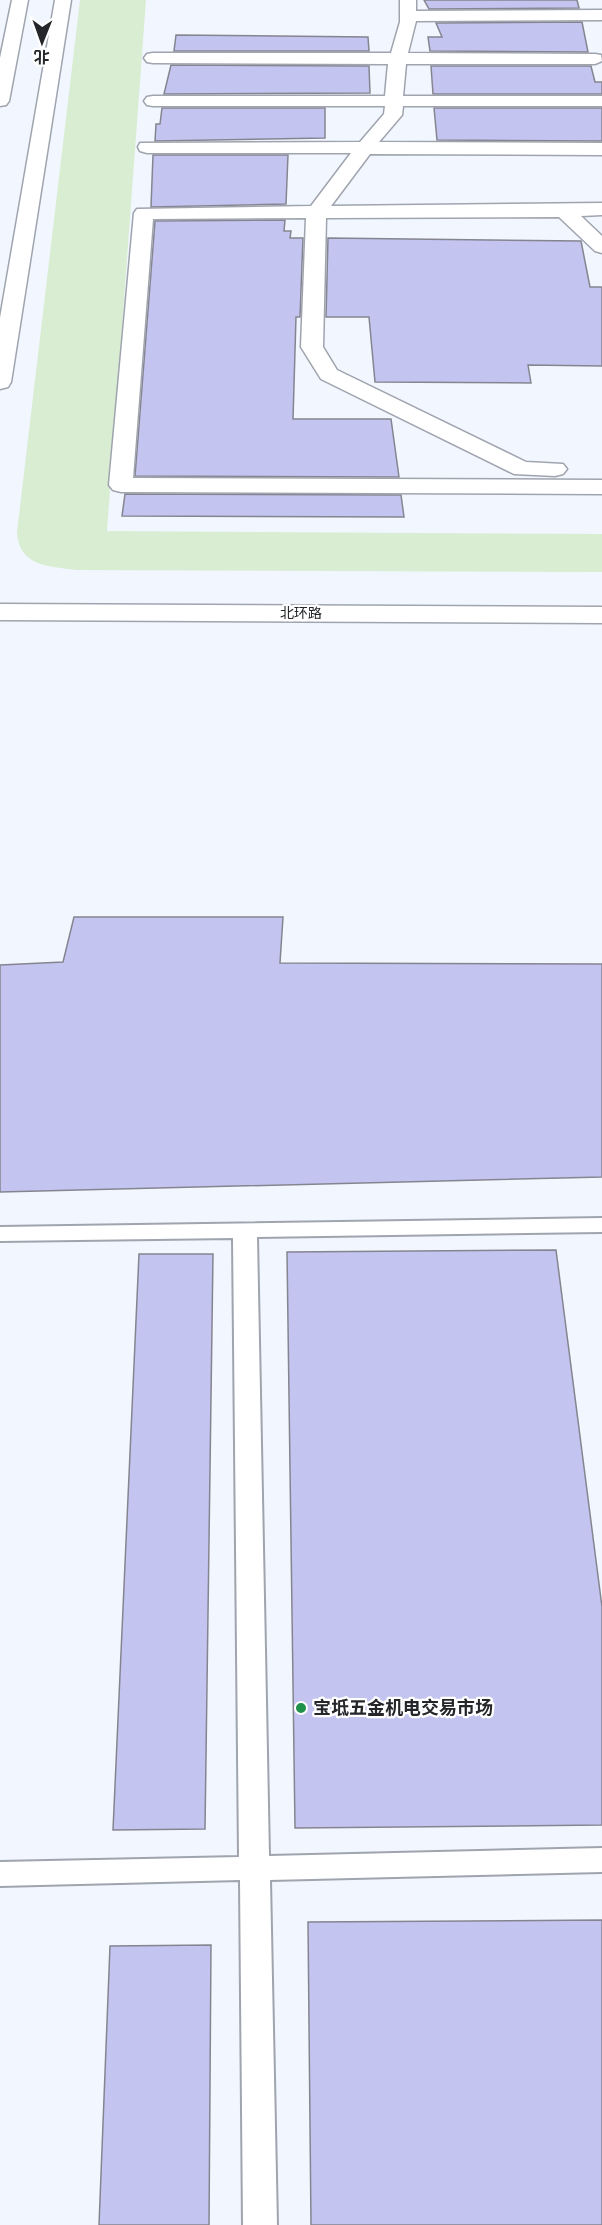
<svg xmlns="http://www.w3.org/2000/svg" width="602" height="2225" font-family="'Noto Sans','Noto Sans SC',sans-serif">
<style>
.green{fill:#d9edd3}
.building{fill:#c3c4f0;stroke:#858590;stroke-width:1.5}
.lines{fill:none;stroke-linecap:round;stroke-linejoin:round}
.service-casing{stroke:#9fa4ae;stroke-width:4}
.minor-casing{stroke:#9fa4ae;stroke-width:3}
.secondary-casing{stroke:#9fa4ae;stroke-width:3}
.service{fill:#fff;fill-rule:evenodd}
.minor{fill:#fff;fill-rule:evenodd}
.secondary{fill:#fff;fill-rule:evenodd}
.poi-dot{fill:#20914b;stroke:#fff;stroke-width:2}
.labels{text-anchor:middle;stroke-width:4.5;stroke-linejoin:round;paint-order:stroke}
.far-street-label{font-size:14px;fill:#24262a;stroke:#fff}
.near-poi-label{font-size:18px;font-weight:bold;fill:#24262a;stroke:#fff;text-anchor:start}
</style>
<rect width="100%" height="100%" fill="#f1f6ff"/>
<path class="green" d="M 80,0 L 146,0 L 107,531 L 602,534 L 602,572 L 76,570 C 49,566 19,567 17,532 Z"/>
<g class="building">
<polygon points="424,0 577,0 579,8 429,9"/>
<polygon points="582,22 588,52 430,51 428,37 442,37 436,23"/>
<polygon points="176,35 368,37 369,51 174,51"/>
<polygon points="171,65 369,66 370,93 164,94"/>
<polygon points="431,66 591,66 595,82 602,82 602,94 433,94"/>
<polygon points="162,108 325,108 325,138 155,141 156,124 160,124"/>
<polygon points="434,108 602,108 602,141 437,140"/>
<polygon points="153,155 288,155 286,204 151,207"/>
<polygon points="285,220 284,231 291,231 290,238 303,238 300,317 296,317 293,419 391,419 399,477 135,476 155,221"/>
<polygon points="328,238 581,241 590,287 602,287 602,366 528,365 531,383 375,382 369,317 326,317"/>
<polygon points="125,494 401,495 404,517 122,516"/>
<polygon points="74,917 283,917 280,963 602,964 602,1177 0,1192 0,965 63,962"/>
<polygon points="556,1250 602,1607 602,1825 295,1828 287,1252"/>
<polygon points="139,1254 213,1254 205,1829 113,1830"/>
<polygon points="602,1920 602,2225 311,2225 308,1922"/>
<polygon points="211,1945 209,2225 99,2225 110,1946"/>
</g>
<g class="lines">
<defs>
<polygon id="service" points="602,1218 602,1232 257,1237 269,1856 602,1848 602,1872 270,1880 277,2225 243,2225 240,1880 0,1886 0,1862 239,1857 233,1238 0,1241 0,1227"/>
<polygon id="minor" points="400,0 416,0 416,11 602,10 602,20 416,21 408,53 595,54 601,55 602,61 595,64 406,64 403,96 602,96 602,106 403,106 402,115 379,142 602,143 602,155 370,154 331,206 602,203 602,215 581,216 602,236 602,253 595,251 559,217 326,218 323,347 337,370 526,462 563,464 567,469 563,474 555,476 514,474 321,379 301,347 306,218 153,219 133,478 602,480 602,494 121,492 113,490 109,485 134,213 137,209 311,206 351,153 147,153 140,151 138,147 140,143 360,142 384,114 385,106 153,106 147,105 144,101 147,97 153,96 385,96 388,64 153,63 147,62 144,58 147,54 153,53 391,53 400,22"/>
<g id="secondary">
<polygon points="12,0 28,0 9,101 6,105 0,106 0,58"/>
<polygon points="55,0 71,0 11,382 8,387 0,389 0,318"/>
<polygon points="0,604 602,607 602,623 0,620"/>
</g>
</defs>
<use href="#service" class="service-casing"/>
<use href="#minor" class="minor-casing"/>
<use href="#secondary" class="secondary-casing"/>
<use href="#service" class="service"/>
<use href="#minor" class="minor"/>
<use href="#secondary" class="secondary"/>
</g>
<circle class="poi-dot" cx="301" cy="1708" r="6"/>
<g class="labels">
<g class="far-street-label">
<text x="301" y="618">北环路</text>
</g>
<g class="near-poi-label">
<text x="313" y="1714">宝坻五金机电交易市场</text>
</g>
</g>
<g transform="translate(42 42) rotate(181)" stroke="#ffffff" stroke-width="4.5" paint-order="stroke">
<path d="M0-4.5L10 22L0 15L-10 22Z" fill="#24262a"/>
<text y="-9" font-size="16" font-weight="bold" text-anchor="middle" fill="#24262a">北</text>
</g>
</svg>
